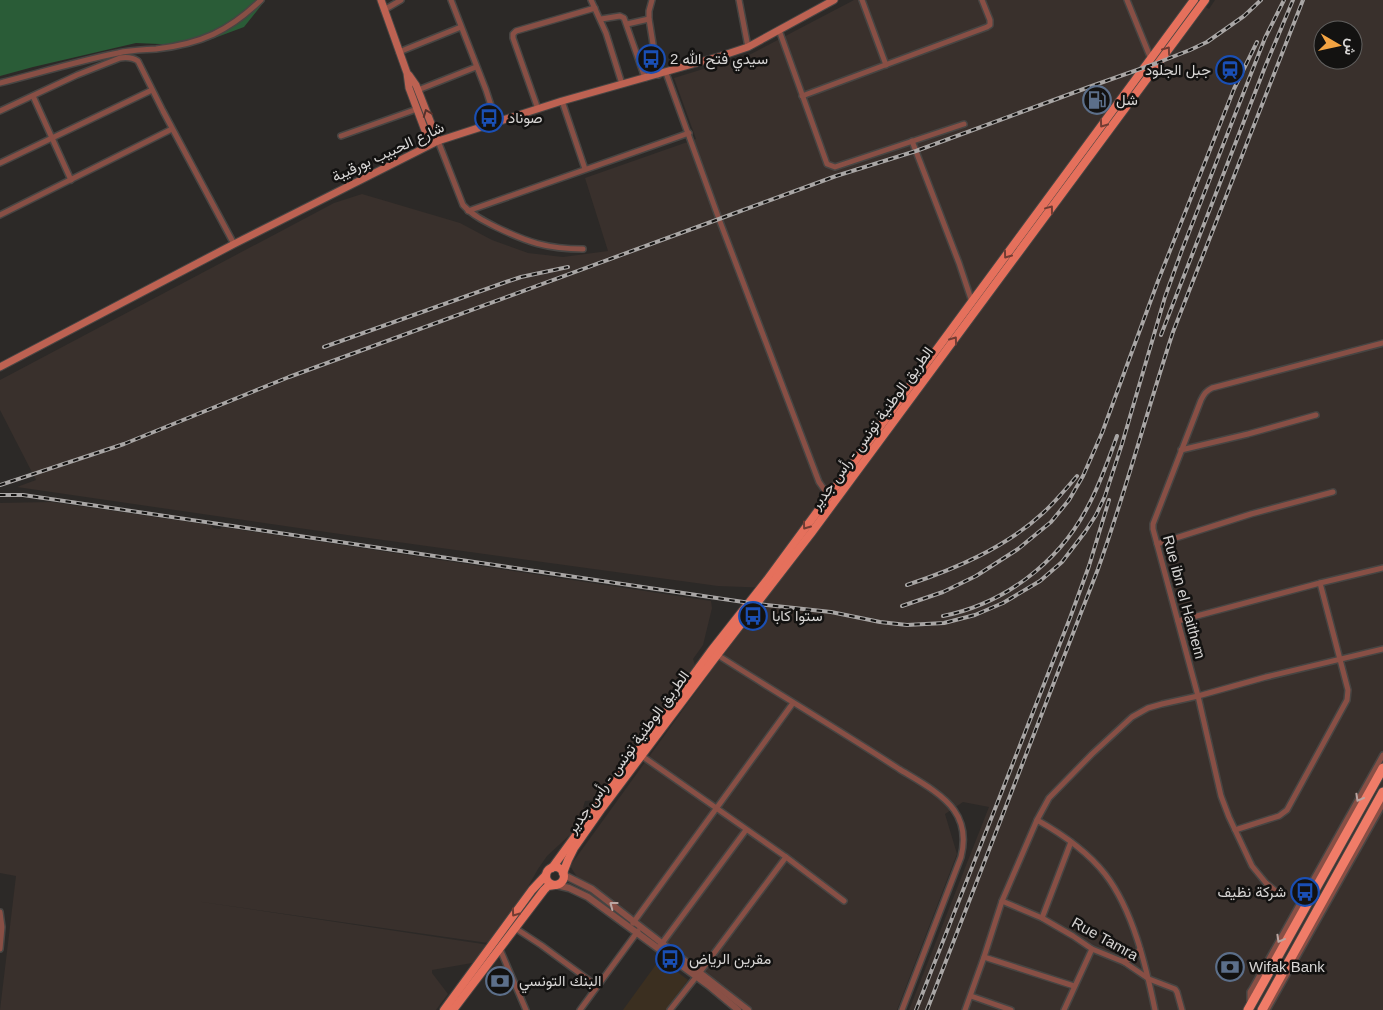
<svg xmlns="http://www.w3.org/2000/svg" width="1383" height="1010" font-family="Helvetica,Vazirmatn,sans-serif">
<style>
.built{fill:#39302c;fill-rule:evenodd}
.education{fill:#3b2f20}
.green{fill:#2a5c37}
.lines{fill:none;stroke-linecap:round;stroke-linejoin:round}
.minor-casing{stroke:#474543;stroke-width:8}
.tertiary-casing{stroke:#474543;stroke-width:9}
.secondary-casing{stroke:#474543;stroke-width:9}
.primary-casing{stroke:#474543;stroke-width:10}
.trunk-casing{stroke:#474543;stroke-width:11}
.minor{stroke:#884f45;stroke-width:5}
.tertiary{stroke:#884f45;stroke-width:6}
.secondary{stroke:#bd6252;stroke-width:7}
.primary{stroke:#e5705c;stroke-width:8}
.trunk{stroke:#f07c68;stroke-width:9}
.rail-casing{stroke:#a9a6a5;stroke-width:4}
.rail{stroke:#131211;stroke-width:2;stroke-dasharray:5.5;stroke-linecap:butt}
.oneway{stroke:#713c33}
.oneway2{stroke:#57322b}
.oneway3{stroke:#bba6a2}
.labels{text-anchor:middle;stroke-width:5;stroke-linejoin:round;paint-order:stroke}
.poi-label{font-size:15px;fill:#d7d5d4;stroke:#131211;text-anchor:start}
.street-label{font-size:15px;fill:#d7d5d4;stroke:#131211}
</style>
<rect width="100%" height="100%" fill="#2c2927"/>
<g class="built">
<path d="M 854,0 L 1194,0 L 1209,9 L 1215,0 L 1383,0 L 1383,1010 L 909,1010 L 989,807 L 963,802 L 945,814 L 957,854 L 897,1010 L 737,1010 L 579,880 L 570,866 L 771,588 L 718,586 L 347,535 L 17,487 L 36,480 L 0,410 L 0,380 L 334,203 L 362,194 L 460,223 L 492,240 L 528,253 L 563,257 L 608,251 L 585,178 L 696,139 L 674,78 L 749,55 ZM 1323,30 L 1353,30 L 1353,60 L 1323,60 Z"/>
<polygon points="51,502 211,525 213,528 220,529 222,527 711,601 712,608 703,645 693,659 695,665 596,800 585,801 583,808 589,809 573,832 547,856 538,869 517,906 488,943 195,901 496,946 472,963 432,970 432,973 448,994 436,1010 0,1010 16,876 0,873 0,503"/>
</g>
<polygon class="education" points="660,959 688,980 666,1010 623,1010"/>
<polygon class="green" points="0,0 264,0 264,2 244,27 201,43 182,45 136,43 33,67 0,76"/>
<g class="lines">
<defs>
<g id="minor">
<polyline points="451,0 486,90 496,121"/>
<polyline points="591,0 606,33 622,84"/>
<polyline points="652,0 649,11 649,19 658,75"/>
<polyline points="739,0 748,47"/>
<polyline points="862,0 886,65"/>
<polyline points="1127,0 1151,59"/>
<polyline points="384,10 401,0"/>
<polyline points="601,19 620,16 624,18 645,78"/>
<polyline points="627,24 649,19"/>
<polyline points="779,30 827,164 835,167 964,124"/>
<polyline points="399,52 461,27"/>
<polyline points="666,73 719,219 819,482 826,492 832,496"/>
<path d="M 0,83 C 39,73 78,61 118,53 C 131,50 143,50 156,49 C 201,44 229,31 261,0"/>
<polyline points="418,90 476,67"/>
<polyline points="33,96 71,180"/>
<polyline points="802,96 987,27 990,25 990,20 982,0"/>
<polyline points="562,101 585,169"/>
<polyline points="538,109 513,38 513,34 516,31 595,8"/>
<path d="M 0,111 L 77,75 L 120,58 C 127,57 132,57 138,61 L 163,111 L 234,244"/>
<polyline points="341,136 417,109"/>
<path d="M 438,141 L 463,205 C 472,215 484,221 496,227 C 527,242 547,249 583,249"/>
<polyline points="912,141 959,263 972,302"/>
<polyline points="0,163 152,90"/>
<polyline points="468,211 689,133"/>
<polyline points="0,215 172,129"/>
<polyline points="1181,450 1248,434 1316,415"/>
<polyline points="1157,544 1251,514 1333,492"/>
<polyline points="1178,621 1320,583 1383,568"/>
<path d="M 716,654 C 777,693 839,730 899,769 C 917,780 942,793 954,810 C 964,824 965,841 961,857 L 902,1010"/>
<polyline points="642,756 786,857 844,901"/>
<path d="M 1037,820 C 1062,834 1087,851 1105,874 C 1133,910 1146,966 1155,1010"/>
<polyline points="1235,830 1279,816 1287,810 1347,700 1348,690 1320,583"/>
<path d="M 1278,893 L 1266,883 L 1252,866 L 1229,817 L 1221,796 L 1198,696 L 1153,529 L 1153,524 L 1201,400 C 1204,394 1206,391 1212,388 L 1383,343"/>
<polyline points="1002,901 1042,918 1073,936 1092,949 1124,962 1149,979 1175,989 1177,992 1182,1010"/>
<polyline points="0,912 2,927 0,949"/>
<polyline points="1042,918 1071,842"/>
<polyline points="633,923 793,703"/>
<polyline points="515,928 541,945 597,986"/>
<polyline points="660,946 746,830"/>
<polyline points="499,947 526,1010"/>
<polyline points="984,957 1074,986"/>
<polyline points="1124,962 1136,955 1140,949"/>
<polyline points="971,996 1011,1010"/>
<polyline points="1250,1003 1250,992 1252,989 1383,755"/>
<polyline points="580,1010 638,931"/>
<polyline points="670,1010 700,972 786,857"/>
<polyline points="965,1010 984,957 1002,901 1037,820 1049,798 1092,754 1132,717 1148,708 1162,704 1198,696 1266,677 1383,649"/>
<polyline points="1064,1010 1092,949"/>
<polyline points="1267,1010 1383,804"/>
</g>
<g id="tertiary">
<polyline points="564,875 592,889 748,1010"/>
<polyline points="556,885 569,888 588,897 708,985 738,1010"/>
</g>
<g id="secondary">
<polyline points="381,0 407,73 409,88 430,144"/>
<polyline points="409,75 416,85 438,141"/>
<polyline points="0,367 234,244 438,141 562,101 721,56 748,47 834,0"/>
</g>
<g id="primary">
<circle cx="555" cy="876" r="9"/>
<polyline points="552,868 711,651 767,580 1194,0"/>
<polyline points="563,873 568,860 574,848 602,808 717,655 812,532 1205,0"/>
<polyline points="444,1010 532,890 546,875"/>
<polyline points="453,1010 544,890 548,886 555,885"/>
</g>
<g id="trunk">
<polyline points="1248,1010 1383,768"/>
<polyline points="1262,1010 1383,792"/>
</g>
</defs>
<use href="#minor" class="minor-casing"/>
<use href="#tertiary" class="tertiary-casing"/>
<use href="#secondary" class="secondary-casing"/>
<use href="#primary" class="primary-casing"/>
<use href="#trunk" class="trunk-casing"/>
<use href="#minor" class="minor"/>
<use href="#tertiary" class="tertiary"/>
<use href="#secondary" class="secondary"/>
<use href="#primary" class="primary"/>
<use href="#trunk" class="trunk"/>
<defs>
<g id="rail">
<polyline points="1161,335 1265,67 1293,0"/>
<polyline points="324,347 506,282 521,277 568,267"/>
<polyline points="0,485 124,444 289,377 719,219 836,176 916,151 1089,87 1157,63 1190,50 1207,42 1244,16 1261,0"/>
<polyline points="0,495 23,495 64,501 757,604 831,612 880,622 907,625 944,623 975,615 1003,603 1040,581 1062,562 1085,532 1096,515 1105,496 1122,444 1165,297 1182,250 1265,38 1284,0"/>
<path d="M 907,585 C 955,569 1005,548 1043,513 C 1055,502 1066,489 1077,476"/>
<polyline points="902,606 943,592 976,576 1018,549 1051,522 1069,500 1083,476 1102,433 1158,281 1234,89 1257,42"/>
<path d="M 943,616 C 1003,604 1057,564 1086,510 C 1099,487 1108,461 1117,436"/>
<polyline points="916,1010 1070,618 1089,566 1109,500"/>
<path d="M 927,1010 L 1098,569 C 1126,491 1147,411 1173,332 L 1303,0"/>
</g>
</defs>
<use href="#rail" class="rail-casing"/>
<use href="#rail" class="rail"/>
</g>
<defs><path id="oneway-chevron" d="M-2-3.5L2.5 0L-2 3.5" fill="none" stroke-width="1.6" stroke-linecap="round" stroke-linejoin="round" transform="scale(1.25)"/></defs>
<g class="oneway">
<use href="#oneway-chevron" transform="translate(1167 50) rotate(-54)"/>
<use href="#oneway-chevron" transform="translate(1103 124) rotate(126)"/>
<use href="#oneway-chevron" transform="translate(1050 209) rotate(-53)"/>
<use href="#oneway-chevron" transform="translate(1007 255) rotate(126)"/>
<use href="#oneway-chevron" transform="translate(954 340) rotate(-54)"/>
<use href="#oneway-chevron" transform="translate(806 526) rotate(126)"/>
<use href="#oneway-chevron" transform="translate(515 913) rotate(126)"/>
</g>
<use class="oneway2" href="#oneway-chevron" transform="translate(427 113) rotate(-111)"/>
<g class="oneway3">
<use href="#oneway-chevron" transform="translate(1359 798) rotate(119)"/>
<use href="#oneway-chevron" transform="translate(613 905) rotate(-143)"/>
<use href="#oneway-chevron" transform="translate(1280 939) rotate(119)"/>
</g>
<defs>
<symbol id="bus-ring" viewBox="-11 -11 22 22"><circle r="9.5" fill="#131211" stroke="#1a4fb4" stroke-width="1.5"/><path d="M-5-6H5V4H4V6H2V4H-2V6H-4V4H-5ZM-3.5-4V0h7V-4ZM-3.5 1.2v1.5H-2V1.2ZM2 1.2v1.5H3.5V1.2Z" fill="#1a4fb4"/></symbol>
<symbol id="station-ring" viewBox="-11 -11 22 22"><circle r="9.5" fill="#131211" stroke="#1a4fb4" stroke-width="1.5"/><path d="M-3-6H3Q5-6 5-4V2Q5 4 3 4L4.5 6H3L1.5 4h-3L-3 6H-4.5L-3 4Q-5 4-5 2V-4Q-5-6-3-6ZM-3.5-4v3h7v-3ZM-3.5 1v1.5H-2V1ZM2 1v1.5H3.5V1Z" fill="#1a4fb4"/></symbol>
<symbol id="fuel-ring" viewBox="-11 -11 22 22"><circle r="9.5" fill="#131211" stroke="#5c6f8a" stroke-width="1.5"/><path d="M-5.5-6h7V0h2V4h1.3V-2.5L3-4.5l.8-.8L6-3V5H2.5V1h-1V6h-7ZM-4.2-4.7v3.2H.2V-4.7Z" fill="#5c6f8a"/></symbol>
<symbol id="bank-ring" viewBox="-11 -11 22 22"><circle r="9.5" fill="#131211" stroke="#5c6f8a" stroke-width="1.5"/><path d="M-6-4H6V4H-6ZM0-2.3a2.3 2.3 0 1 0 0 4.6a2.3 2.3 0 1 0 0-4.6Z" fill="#5c6f8a"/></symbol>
</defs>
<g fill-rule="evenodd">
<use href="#bus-ring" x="635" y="43" width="32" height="32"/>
<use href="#station-ring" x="1214" y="54" width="32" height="32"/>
<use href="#fuel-ring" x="1081" y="84" width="32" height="32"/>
<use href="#bus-ring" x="473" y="102" width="32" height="32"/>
<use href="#bus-ring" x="737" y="600" width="32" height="32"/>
<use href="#bus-ring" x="1289" y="876" width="32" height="32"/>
<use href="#bus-ring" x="654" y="943" width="32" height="32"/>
<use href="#bank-ring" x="1214" y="951" width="32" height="32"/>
<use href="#bank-ring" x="484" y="965" width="32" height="32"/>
</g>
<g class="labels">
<g class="poi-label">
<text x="670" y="64">2 سيدي فتح الله</text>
<text x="1211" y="75" text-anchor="end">جبل الجلود</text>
<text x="1116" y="105">شل</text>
<text x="508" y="123">صوناد</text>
<text x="772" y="621">ستوا كابا</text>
<text x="1286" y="897" text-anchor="end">شركة نظيف</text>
<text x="689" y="964">مقرين الرياض</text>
<text x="1249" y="972">Wifak Bank</text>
<text x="519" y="986">البنك التونسي</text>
</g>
<g class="street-label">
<text transform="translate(388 152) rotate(-25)" y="5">شارع الحبيب بورقيبة</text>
<text transform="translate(872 428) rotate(-54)" y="5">الطريق الوطنية تونس - رأس جدير</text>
<text transform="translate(1184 597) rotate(75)" y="5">Rue ibn el Haithem</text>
<text transform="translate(628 752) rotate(-54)" y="5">الطريق الوطنية تونس - رأس جدير</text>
<text transform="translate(1105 939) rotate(29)" y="5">Rue Tamra</text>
</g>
</g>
<g transform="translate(1338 45) rotate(99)"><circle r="24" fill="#131211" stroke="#61605f"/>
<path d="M0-4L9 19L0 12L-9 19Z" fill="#f4a443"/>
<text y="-8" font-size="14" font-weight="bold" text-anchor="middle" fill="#d7d5d4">ش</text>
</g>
</svg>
